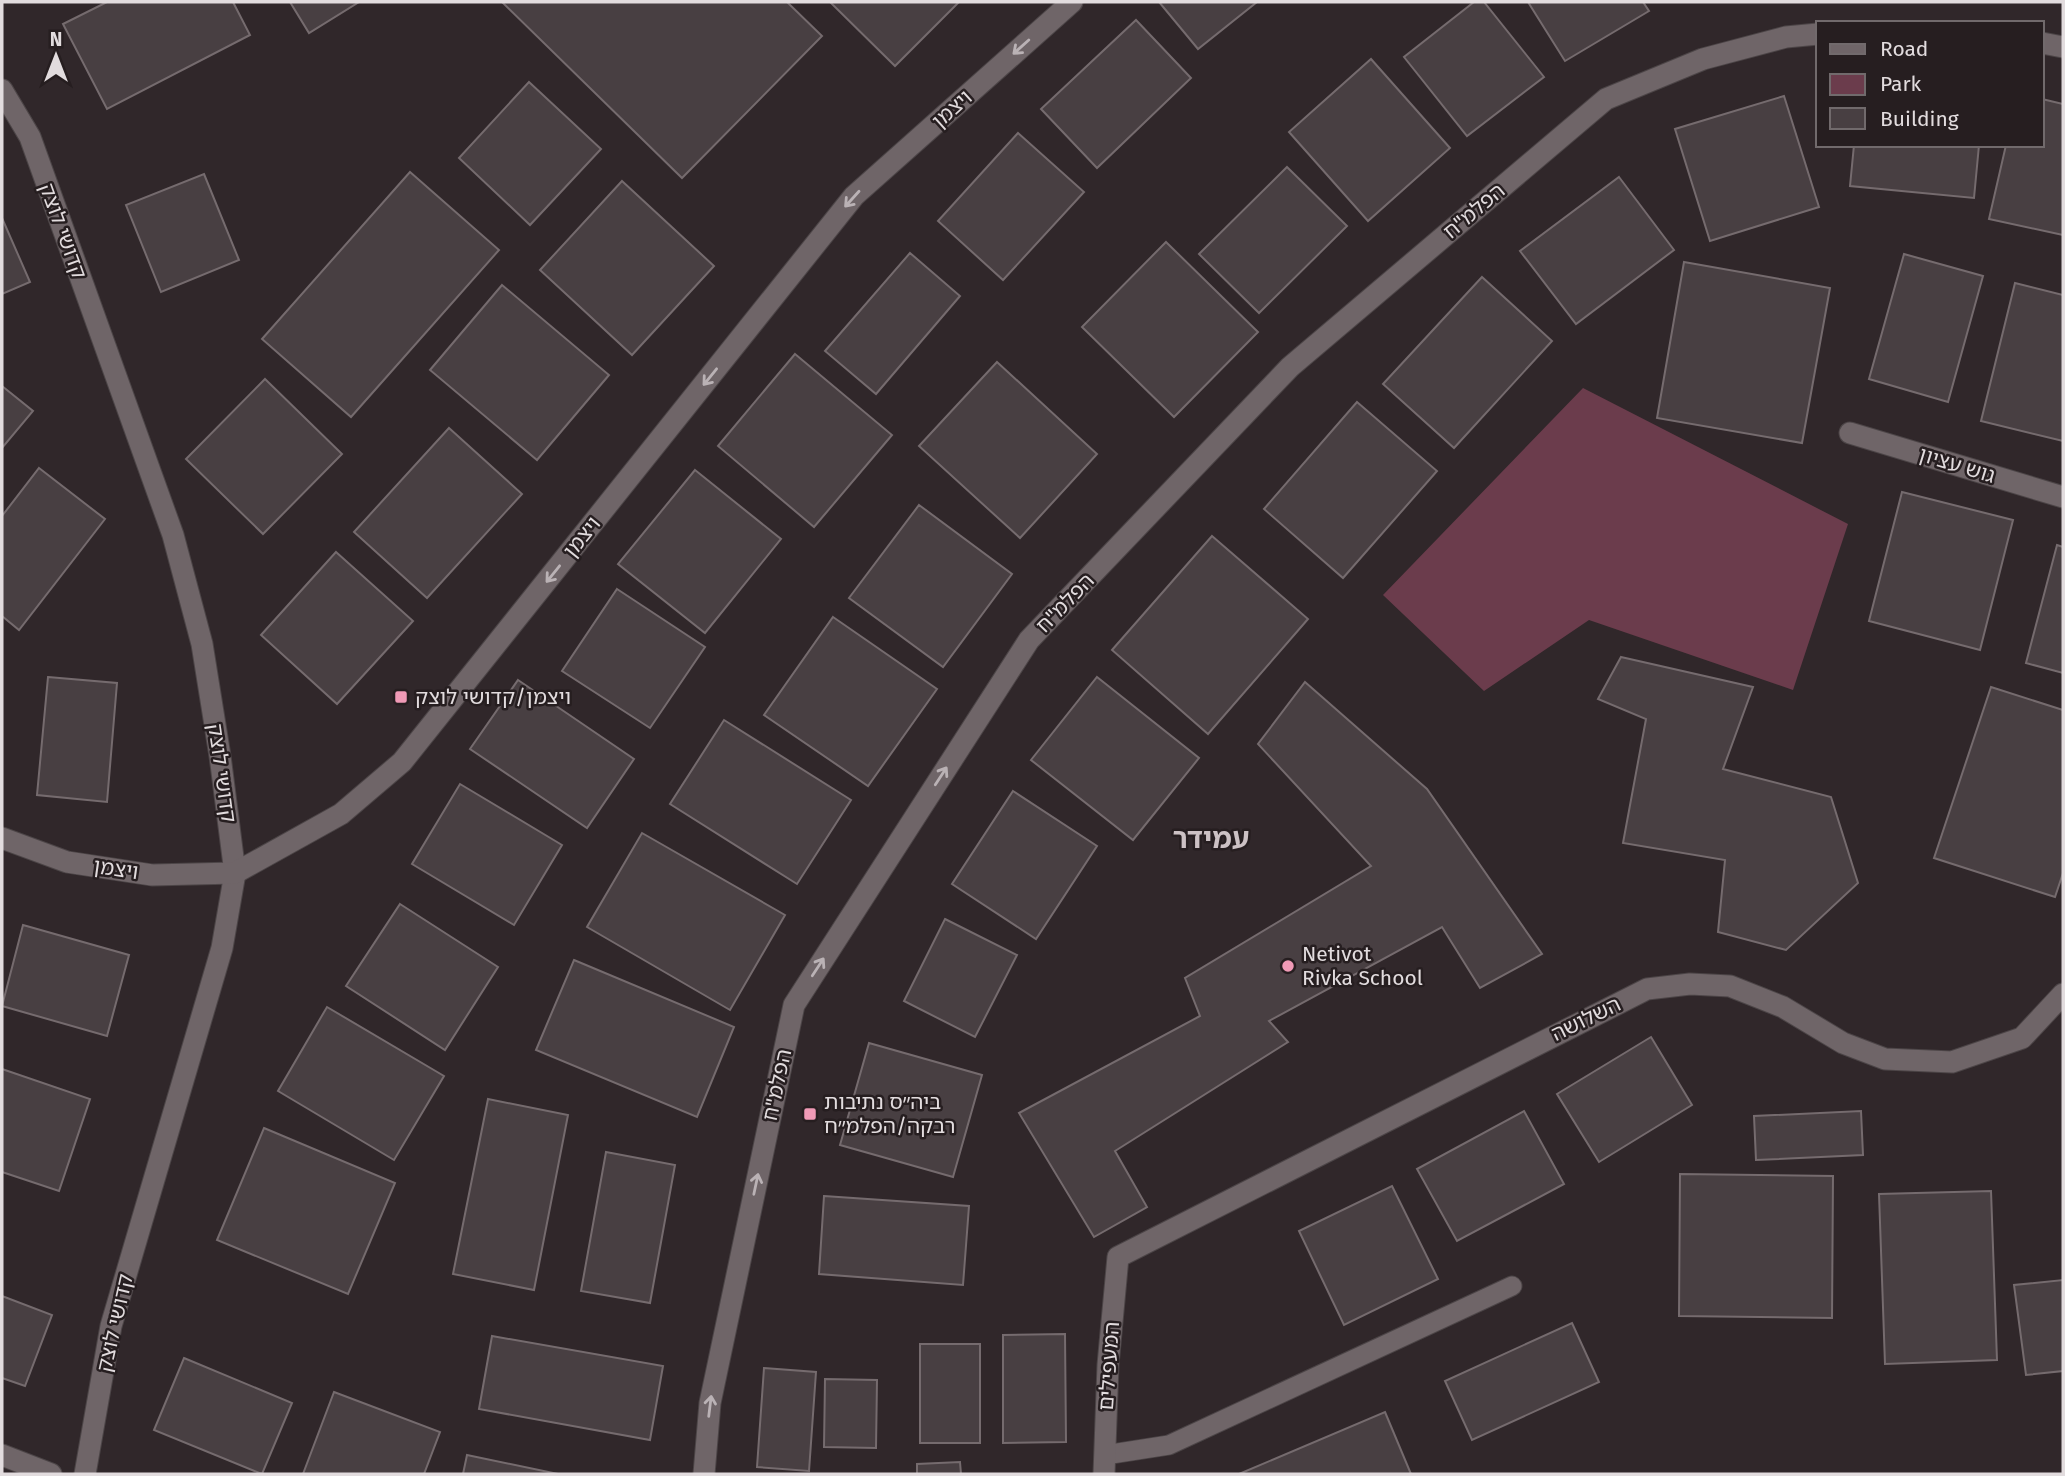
<svg xmlns="http://www.w3.org/2000/svg" width="2065" height="1476" font-family="'Fira Sans','Noto Sans Hebrew',sans-serif">
<style>
.green{fill:#6b3c4c}
.building{fill:#483f42;stroke:#756b6e;stroke-width:2}
.lines{fill:none;stroke-linecap:round;stroke-linejoin:round}
.lane-casing{stroke:#4c4547;stroke-width:21}
.street-casing{stroke:#4c4547;stroke-width:23}
.lane{stroke:#6f6568;stroke-width:19}
.street{stroke:#6f6568;stroke-width:21}
.oneway{stroke:#bab2b5}
.poi-dot{fill:#f09ab6;stroke:#261e20;stroke-width:2.5}
.labels{text-anchor:middle;stroke-width:5;stroke-linejoin:round;paint-order:stroke}
.street-label{font-size:21px;fill:#e2dcde;stroke:#261e20}
.poi-label{font-size:21px;fill:#e2dcde;stroke:#261e20;text-anchor:start}
.district-label{font-size:28px;font-weight:bold;fill:#ccc1c4;stroke:#261e20}
</style>
<rect width="100%" height="100%" fill="#30272a"/>
<polygon class="green" points="1583,388 1848,524 1793,690 1589,620 1484,691 1383,595"/>
<g class="building">
<polygon points="107,2 233,2 250,35 107,109 63,24"/>
<polygon points="290,2 359,2 309,33"/>
<polygon points="502,2 787,2 822,36 682,178"/>
<polygon points="830,2 959,2 895,66"/>
<polygon points="1159,2 1257,2 1198,49"/>
<polygon points="1474,2 1484,2 1544,77 1467,136 1404,57"/>
<polygon points="1528,2 1643,2 1649,11 1565,61"/>
<polygon points="1136,20 1191,78 1097,168 1041,109"/>
<polygon points="1371,59 1450,148 1368,221 1289,132"/>
<polygon points="529,82 601,149 530,225 459,158"/>
<polygon points="1784,96 1819,207 1710,241 1675,129"/>
<polygon points="2042,99 2063,104 2063,235 1989,219 2006,145 2042,145"/>
<polygon points="1018,133 1084,192 1003,280 938,221"/>
<polygon points="1854,145 1979,145 1974,198 1850,186"/>
<polygon points="1287,167 1347,226 1259,313 1199,254"/>
<polygon points="410,172 499,250 351,417 262,339"/>
<polygon points="204,174 239,260 161,292 126,205"/>
<polygon points="1619,177 1674,250 1576,324 1520,251"/>
<polygon points="622,181 714,266 632,355 540,270"/>
<polygon points="2,218 30,282 2,294"/>
<polygon points="1166,242 1258,332 1174,417 1082,327"/>
<polygon points="910,253 960,296 876,394 825,351"/>
<polygon points="1904,254 1983,276 1948,402 1869,379"/>
<polygon points="1684,262 1830,288 1802,443 1657,418"/>
<polygon points="1482,277 1552,341 1454,448 1383,384"/>
<polygon points="2015,283 2063,295 2063,441 1981,421"/>
<polygon points="502,285 609,375 537,460 430,370"/>
<polygon points="795,354 892,435 814,527 718,446"/>
<polygon points="997,362 1097,454 1020,538 919,446"/>
<polygon points="265,379 342,454 263,534 186,459"/>
<polygon points="2,386 33,411 2,448"/>
<polygon points="1357,402 1437,471 1343,578 1264,509"/>
<polygon points="449,428 522,494 427,598 354,532"/>
<polygon points="39,468 105,519 19,630 2,616 2,516"/>
<polygon points="695,470 781,539 705,633 618,564"/>
<polygon points="1902,492 2013,520 1980,650 1869,621"/>
<polygon points="919,505 1012,574 943,667 849,598"/>
<polygon points="1212,536 1308,619 1208,734 1112,650"/>
<polygon points="2057,545 2063,547 2063,673 2026,663"/>
<polygon points="336,552 413,621 337,704 261,635"/>
<polygon points="617,589 705,647 650,728 562,671"/>
<polygon points="833,617 937,689 868,786 764,715"/>
<polygon points="1621,657 1753,687 1723,769 1831,797 1858,883 1786,950 1718,932 1725,860 1623,843 1646,719 1598,699"/>
<polygon points="48,677 117,683 107,802 37,795"/>
<polygon points="1097,677 1199,758 1133,840 1031,760"/>
<polygon points="518,680 634,759 587,828 470,749"/>
<polygon points="1305,682 1427,789 1542,954 1480,988 1442,927 1269,1021 1288,1042 1115,1151 1147,1207 1094,1237 1019,1113 1200,1016 1185,978 1371,866 1258,744"/>
<polygon points="1991,687 2063,710 2063,873 2055,897 1934,858"/>
<polygon points="724,720 851,800 797,884 670,804"/>
<polygon points="460,784 562,845 514,925 412,864"/>
<polygon points="1013,791 1097,846 1036,939 952,884"/>
<polygon points="642,833 785,915 730,1010 587,927"/>
<polygon points="400,904 498,967 445,1050 346,986"/>
<polygon points="945,919 1017,955 975,1037 904,1001"/>
<polygon points="23,925 129,955 107,1036 2,1006"/>
<polygon points="574,960 734,1027 697,1117 536,1050"/>
<polygon points="327,1007 444,1076 394,1160 278,1091"/>
<polygon points="1651,1037 1692,1105 1599,1162 1557,1094"/>
<polygon points="869,1043 982,1075 953,1177 840,1145"/>
<polygon points="2,1069 90,1099 59,1191 2,1172"/>
<polygon points="488,1099 568,1115 534,1290 453,1274"/>
<polygon points="1524,1111 1564,1184 1457,1241 1417,1169"/>
<polygon points="1861,1111 1863,1155 1756,1160 1754,1116"/>
<polygon points="264,1128 395,1183 348,1294 217,1240"/>
<polygon points="606,1152 675,1165 650,1303 581,1291"/>
<polygon points="1680,1174 1833,1176 1832,1318 1679,1316"/>
<polygon points="1392,1186 1438,1279 1344,1325 1299,1231"/>
<polygon points="1991,1191 1997,1360 1885,1364 1879,1194"/>
<polygon points="824,1196 969,1206 963,1285 819,1274"/>
<polygon points="2063,1280 2063,1371 2026,1375 2014,1285"/>
<polygon points="2,1296 52,1315 25,1386 2,1378"/>
<polygon points="1572,1323 1599,1382 1472,1440 1445,1381"/>
<polygon points="1065,1334 1066,1442 1003,1443 1003,1335"/>
<polygon points="492,1336 663,1366 650,1440 479,1409"/>
<rect x="920" y="1344" width="60" height="99"/>
<polygon points="184,1358 292,1403 262,1474 154,1430"/>
<polygon points="764,1368 816,1372 809,1471 757,1467"/>
<polygon points="825,1379 877,1380 876,1448 824,1447"/>
<polygon points="334,1392 440,1432 424,1474 303,1474"/>
<polygon points="1385,1412 1411,1474 1239,1474"/>
<polygon points="467,1455 558,1474 463,1474"/>
<polygon points="960,1462 961,1474 917,1474 917,1464"/>
</g>
<g class="lines">
<defs>
<polyline id="lane" points="1105,1455 1169,1445 1512,1286"/>
<g id="street">
<polyline points="2042,43 2063,47"/>
<polyline points="2,90 30,137 173,535 202,644 220,756 235,873 222,948 111,1326 85,1474"/>
<polyline points="1850,433 2063,497"/>
<polyline points="2,838 67,862 152,875 235,873 341,814 402,762 854,196 1072,2"/>
<polyline points="2,1455 51,1474"/>
<polyline points="704,1474 710,1403 794,1005 1029,640 1290,367 1606,99 1703,59 1786,37 1818,34"/>
<polyline points="1104,1474 1108,1365 1118,1257 1647,989 1690,984 1730,986 1783,1007 1843,1043 1885,1059 1952,1062 2022,1038 2063,994"/>
</g>
</defs>
<use href="#lane" class="lane-casing"/>
<use href="#street" class="street-casing"/>
<use href="#lane" class="lane"/>
<use href="#street" class="street"/>
</g>
<defs><path id="oneway-shaft" d="M-6 0H5M1.5-3L5.5 0L1.5 3" fill="none" stroke-width="1.6" stroke-linecap="round" stroke-linejoin="round" transform="scale(1.75)"/></defs>
<g class="oneway">
<use href="#oneway-shaft" transform="translate(1021 47) rotate(138)"/>
<use href="#oneway-shaft" transform="translate(852 199) rotate(132)"/>
<use href="#oneway-shaft" transform="translate(710 377) rotate(129)"/>
<use href="#oneway-shaft" transform="translate(553 574) rotate(129)"/>
<use href="#oneway-shaft" transform="translate(941 776) rotate(-57)"/>
<use href="#oneway-shaft" transform="translate(818 967) rotate(-57)"/>
<use href="#oneway-shaft" transform="translate(756 1184) rotate(-78)"/>
<use href="#oneway-shaft" transform="translate(710 1406) rotate(-83)"/>
</g>
<g class="poi-dot">
<rect x="394" y="690" width="14" height="14" rx="3.5"/>
<circle cx="1288" cy="966" r="7"/>
<rect x="803" y="1107" width="14" height="14" rx="3.5"/>
</g>
<g class="labels">
<g class="street-label">
<text transform="translate(952 109) rotate(-42)" y="7">ויצמן</text>
<text transform="translate(1474 211) rotate(-40)" y="7">הפלמ"ח</text>
<text transform="translate(63 231) rotate(70)" y="7">קדושי לוצק</text>
<text transform="translate(1957 465) rotate(17)" y="7">גוש עציון</text>
<text transform="translate(582 537) rotate(-51)" y="7">ויצמן</text>
<text transform="translate(1065 603) rotate(-46)" y="7">הפלמ"ח</text>
<text transform="translate(222 773) rotate(82)" y="7">קדושי לוצק</text>
<text transform="translate(116 869) rotate(8)" y="7">ויצמן</text>
<text transform="translate(1586 1019) rotate(-26)" y="7">השלושה</text>
<text transform="translate(777 1085) rotate(-78)" y="7">הפלמ"ח</text>
<text transform="translate(115 1323) rotate(-77)" y="7">קדושי לוצק</text>
<text transform="translate(1109 1366) rotate(-86)" y="7">המעפילים</text>
</g>
<g class="poi-label">
<text x="415" y="704">ויצמן/קדושי לוצק</text>
<text x="1302" y="961">Netivot<tspan x="1302" dy="24">Rivka School</tspan></text>
<text x="824" y="1109">ביה״ס נתיבות<tspan x="824" dy="24">רבקה/הפלמ״ח</tspan></text>
</g>
<g class="district-label">
<text x="1211" y="848">עמידר</text>
</g>
</g>
<rect width="2065" height="1476" fill="none" stroke="#e2dcde" stroke-width="7"/>
<rect x="1816" y="21" width="228" height="126" fill="#261e20" stroke="#716a6c" stroke-width="2"/>
<rect x="1830" y="44" width="35" height="10" fill="#6f6568" stroke="#716a6c" stroke-width="2"/>
<text x="1880" y="56" font-size="21" fill="#e2dcde">Road</text>
<rect x="1830" y="74" width="35" height="21" fill="#6b3c4c" stroke="#716a6c" stroke-width="2"/>
<text x="1880" y="91" font-size="21" fill="#e2dcde">Park</text>
<rect x="1830" y="108" width="35" height="21" fill="#483f42" stroke="#716a6c" stroke-width="2"/>
<text x="1880" y="126" font-size="21" fill="#e2dcde">Building</text>
<g transform="translate(56 56)" stroke="#261e20" stroke-width="5" paint-order="stroke">
<path d="M0-5L12 26L0 18L-12 26Z" fill="#e2dcde"/>
<text y="-10" font-size="19" font-weight="bold" text-anchor="middle" fill="#e2dcde">N</text>
</g>
</svg>
